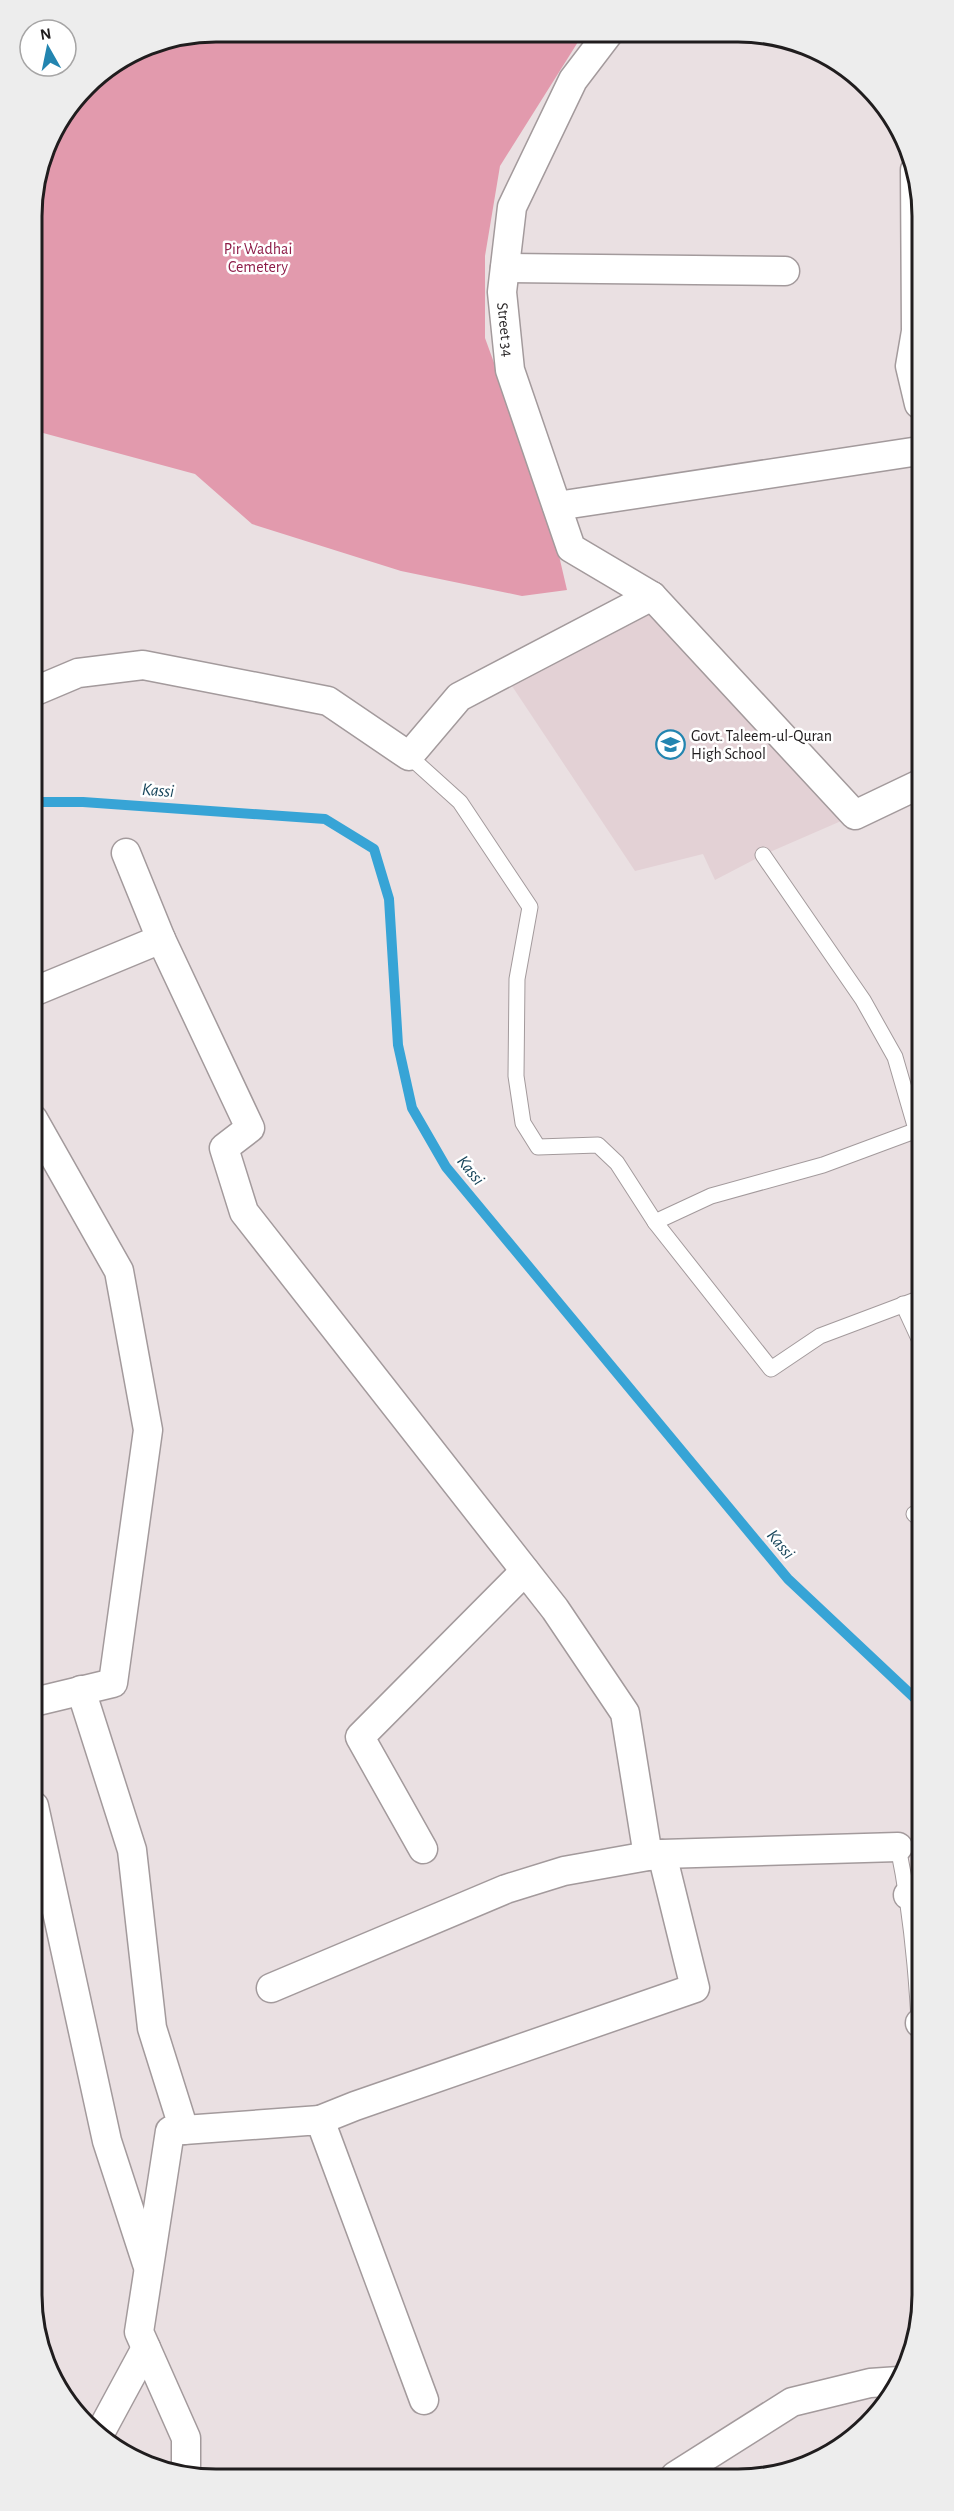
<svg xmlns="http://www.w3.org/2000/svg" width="954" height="2511" font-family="'Alegreya Sans',sans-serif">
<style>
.built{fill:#e3d1d5}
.green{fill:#e29aad}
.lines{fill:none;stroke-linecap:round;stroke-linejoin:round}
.stream{stroke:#37a4d6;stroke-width:10}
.service-casing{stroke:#a39a9c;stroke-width:17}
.minor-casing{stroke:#a39a9c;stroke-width:31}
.service{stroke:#fff;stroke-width:15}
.minor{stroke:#fff;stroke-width:28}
.labels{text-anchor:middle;stroke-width:5;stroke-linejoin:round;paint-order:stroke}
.park-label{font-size:16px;fill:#8e1d49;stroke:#fff}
.street-label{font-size:16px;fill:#201d1e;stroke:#fff}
.poi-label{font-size:16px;fill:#201d1e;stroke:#fff;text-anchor:start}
.water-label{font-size:18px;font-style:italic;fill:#1a475c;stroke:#fff}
.rim{fill:none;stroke:#201d1e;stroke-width:3}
</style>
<rect width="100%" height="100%" fill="#eae0e2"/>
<polygon class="built" points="652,596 855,815 763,855 715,880 703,854 635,871 504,674"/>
<polygon class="green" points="216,32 583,34 500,166 485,256 485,338 550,517 567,590 522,596 401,571 252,524 195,474 32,430 32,204 51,134 94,78 146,45"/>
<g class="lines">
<polyline class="stream" points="33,802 83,802 325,819 374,849 389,899 398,1045 412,1108 446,1167 788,1579 921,1704"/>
<defs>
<g id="service">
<polyline points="409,756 460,802 530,907 517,979 516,1076 523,1123 538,1147 598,1145 617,1163 655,1222 771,1369 820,1336 921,1298"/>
<polyline points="763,855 863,1000 895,1057 920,1143"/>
<polyline points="655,1222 711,1196 823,1165 920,1129"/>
<polyline points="903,1304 921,1343"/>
<polyline points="914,1514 921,1520"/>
<path d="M 898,1847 C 914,1924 919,2003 922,2082"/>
</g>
<g id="minor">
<path id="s1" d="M 608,34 L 573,80 L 512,207 L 502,292 L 510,370 L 571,548 L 652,596 L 855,815 L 920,784"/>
<polyline points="915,170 916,331 910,366 919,404"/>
<polyline points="505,268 785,271"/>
<polyline points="557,506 919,451"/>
<polyline points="33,692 78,673 143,665 328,701 409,756 459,697 652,596"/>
<polyline points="161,939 250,1128 224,1148 244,1212 555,1609 625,1713 648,1856 662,1854 695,1988 355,2106 320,2120"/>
<polyline points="33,992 161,939 126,853"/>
<polyline points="33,1119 119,1271 148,1430 113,1683 34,1702"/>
<polyline points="81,1690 132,1850 152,2028 184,2130"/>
<polyline points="34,1806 107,2141 147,2264"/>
<polyline points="423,1849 360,1737 525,1571"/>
<polyline points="662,1854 898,1847"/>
<polyline points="908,1895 921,1893"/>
<polyline points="271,1988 506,1889 564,1871 648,1856"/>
<polyline points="920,2023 922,2023"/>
<polyline points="99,2435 146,2348"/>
<polyline points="186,2476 186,2438 139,2332 170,2131 320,2120 424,2400"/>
<polyline points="675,2476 792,2402 870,2383 899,2381"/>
</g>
</defs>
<use href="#service" class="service-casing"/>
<use href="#minor" class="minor-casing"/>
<use href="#service" class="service"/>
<use href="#minor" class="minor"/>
</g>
<defs>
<symbol id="school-ring" viewBox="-11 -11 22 22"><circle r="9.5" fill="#fff" stroke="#2385b0" stroke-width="1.5"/><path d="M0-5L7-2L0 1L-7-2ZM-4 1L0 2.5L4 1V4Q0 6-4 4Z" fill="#2385b0"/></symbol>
</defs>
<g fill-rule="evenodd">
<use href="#school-ring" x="654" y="728" width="33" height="33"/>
</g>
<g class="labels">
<g class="park-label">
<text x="258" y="254">Pir Wadhai<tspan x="258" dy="18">Cemetery</tspan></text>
</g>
<g class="street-label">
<text dy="6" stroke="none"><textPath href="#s1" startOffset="322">Street 34</textPath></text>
</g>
<g class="poi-label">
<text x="691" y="741">Govt. Taleem-ul-Quran<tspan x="691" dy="18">High School</tspan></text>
</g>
<g class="water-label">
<text transform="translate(158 790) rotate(4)" y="6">Kassi</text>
<text transform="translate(471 1170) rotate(51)" y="6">Kassi</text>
<text transform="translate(781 1544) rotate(50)" y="6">Kassi</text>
</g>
</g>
<path d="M0 0H954V2511H0ZM216 42H738A174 174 0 0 1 912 216V2295A174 174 0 0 1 738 2469H216A174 174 0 0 1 42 2295V216A174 174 0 0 1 216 42Z" fill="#ededed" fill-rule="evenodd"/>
<path class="rim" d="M216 42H738A174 174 0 0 1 912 216V2295A174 174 0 0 1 738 2469H216A174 174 0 0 1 42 2295V216A174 174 0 0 1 216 42Z"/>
<g transform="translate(48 48) rotate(351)"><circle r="28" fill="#ffffff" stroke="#a6a5a5" stroke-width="1.5"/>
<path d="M0-4.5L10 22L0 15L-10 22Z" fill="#2385b0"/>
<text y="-9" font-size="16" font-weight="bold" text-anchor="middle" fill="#201d1e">N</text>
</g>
</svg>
